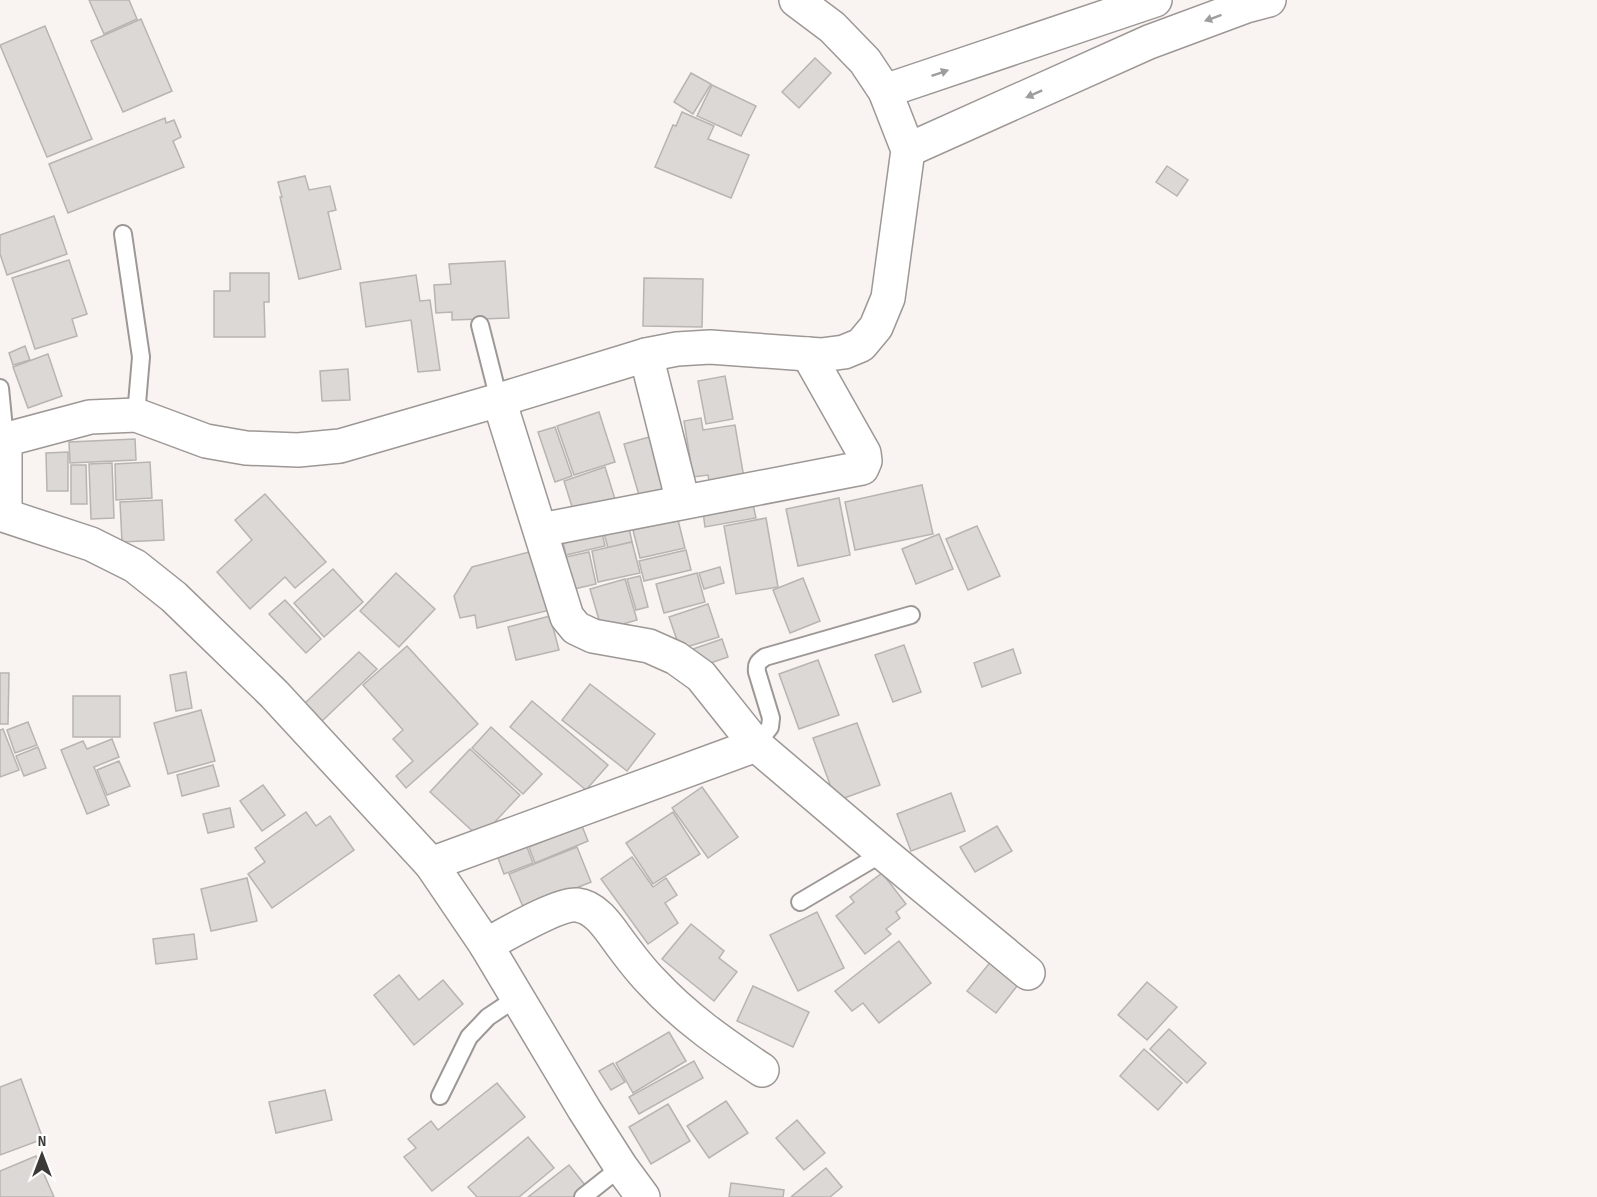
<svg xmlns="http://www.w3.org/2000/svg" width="1597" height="1197" font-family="'Sofia Sans Condensed',sans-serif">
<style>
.building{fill:#dcd8d5;stroke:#b8b4b1;stroke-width:1.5}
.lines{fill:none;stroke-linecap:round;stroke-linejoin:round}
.service-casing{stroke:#9d9895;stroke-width:20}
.minor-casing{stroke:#9d9895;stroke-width:36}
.tertiary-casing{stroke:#9d9895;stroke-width:36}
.service{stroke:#fff;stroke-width:16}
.minor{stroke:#fff;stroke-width:33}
.tertiary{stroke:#fff;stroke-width:33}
.oneway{fill:#9e9c9c}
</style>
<rect width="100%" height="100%" fill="#f9f4f1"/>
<g class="building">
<polygon points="89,0 129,0 137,19 104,34"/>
<polygon points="141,19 172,91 123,112 91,41"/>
<polygon points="45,26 92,139 47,157 0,45"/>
<polygon points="815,58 831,73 799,108 782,92"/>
<polygon points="691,73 711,84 693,114 674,102"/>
<polygon points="712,85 756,106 741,136 697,116"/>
<polygon points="682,112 714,126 708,139 749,155 731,198 655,167 673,125 676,126"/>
<polygon points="165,118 166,123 174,120 181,137 173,141 184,167 68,213 49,164"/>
<polygon points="1167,166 1188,180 1177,196 1156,182"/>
<polygon points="305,176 309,190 330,186 336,210 328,212 341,269 299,279 280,197 282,197 278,182"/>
<polygon points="54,216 67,254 7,275 0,254 0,235"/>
<polygon points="69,260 87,314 72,319 77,336 35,349 12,278"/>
<polygon points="505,261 509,318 452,320 452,312 436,313 434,285 451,284 449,264"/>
<polygon points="230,273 269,273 269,302 264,302 265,337 214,337 214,291 230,291"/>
<polygon points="416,275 420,301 430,300 440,370 418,372 411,320 366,327 360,283"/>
<polygon points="644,278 703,279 702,327 643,326"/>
<polygon points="25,346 30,360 13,365 9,353"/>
<polygon points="48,354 62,396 28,408 13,367"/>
<polygon points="348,369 350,400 322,401 320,371"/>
<polygon points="725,376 733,419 706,424 698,381"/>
<polygon points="599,412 615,462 574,475 557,426"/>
<polygon points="701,418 703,430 735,425 745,484 711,490 708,475 693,477 684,421"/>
<polygon points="555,427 572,476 555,482 538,432"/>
<polygon points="653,436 667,488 639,495 624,444"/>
<polygon points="135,439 136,460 70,463 69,442"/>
<polygon points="68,452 68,491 47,491 46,453"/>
<polygon points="150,462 152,498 116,500 115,464"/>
<polygon points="112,463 114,518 91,519 89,464"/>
<polygon points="71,465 86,465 87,504 71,504"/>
<polygon points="605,467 615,499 574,513 564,481"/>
<polygon points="922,485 933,534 855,550 845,502"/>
<polygon points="265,494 326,562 295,588 285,577 250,609 217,572 252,540 235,520"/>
<polygon points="839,498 850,555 798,566 786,509"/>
<polygon points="162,500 164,540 122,542 120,502"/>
<polygon points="753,504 756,518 705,527 703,512"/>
<polygon points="766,518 778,587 736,594 724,526"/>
<polygon points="678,520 685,548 640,558 633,530"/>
<polygon points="977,526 1000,576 968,590 946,539"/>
<polygon points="629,528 632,542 608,548 604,533"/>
<polygon points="602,533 605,546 566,555 563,542"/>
<polygon points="939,534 953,569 916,584 902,549"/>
<polygon points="632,542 640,573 598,582 592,551"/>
<polygon points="537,550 554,609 477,628 475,615 460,618 454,596 472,567"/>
<polygon points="686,550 691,570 644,581 639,561"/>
<polygon points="589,552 596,584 574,589 566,557"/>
<polygon points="720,567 724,583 704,589 699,573"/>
<polygon points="333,569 363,602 324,637 294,603"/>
<polygon points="396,573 435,609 399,647 360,611"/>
<polygon points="697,573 705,602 664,613 656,584"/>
<polygon points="640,576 648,607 636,610 627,579"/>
<polygon points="803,578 820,621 790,633 773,590"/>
<polygon points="625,579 637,620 602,630 590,589"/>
<polygon points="285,600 321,639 306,653 269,614"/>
<polygon points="708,604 719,637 680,649 669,617"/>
<polygon points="550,616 559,650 516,660 508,627"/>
<polygon points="722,639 728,657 696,668 690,650"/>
<polygon points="904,645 921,692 893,702 875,655"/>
<polygon points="407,646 478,724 406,788 396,776 413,761 393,739 403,730 363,685"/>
<polygon points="1013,649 1021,673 982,687 974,663"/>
<polygon points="359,652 377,669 322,721 305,703"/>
<polygon points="818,660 839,715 799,729 779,674"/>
<polygon points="186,672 192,708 176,711 170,675"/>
<polygon points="0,673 9,673 8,724 0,724"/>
<polygon points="590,684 655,734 627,771 562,720"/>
<rect x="73" y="696" width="47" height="41"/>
<polygon points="532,701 608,765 586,790 510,727"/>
<polygon points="201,710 215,761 168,774 154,723"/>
<polygon points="28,722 37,745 15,753 7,730"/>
<polygon points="857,723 880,785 836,801 813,738"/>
<polygon points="491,727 542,774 523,794 472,748"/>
<polygon points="3,729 19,770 0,777 0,730"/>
<polygon points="112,739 119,757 94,767 109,805 87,814 61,750 83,741 87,749"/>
<polygon points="38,747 46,768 24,776 16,756"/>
<polygon points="470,749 520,795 480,838 430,792"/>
<polygon points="119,761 130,786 107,795 97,770"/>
<polygon points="213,765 219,786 182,796 177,775"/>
<polygon points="263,785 285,815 262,831 240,801"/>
<polygon points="702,787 738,837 708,858 672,808"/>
<polygon points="951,793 965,831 911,851 897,814"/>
<polygon points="230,808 234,827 208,833 203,814"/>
<polygon points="306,812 316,826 330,816 354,850 272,908 248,874 265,862 255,848"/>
<polygon points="673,812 700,854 653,884 626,843"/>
<polygon points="582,826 588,841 535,863 529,847"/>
<polygon points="997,826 1012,851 975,872 960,847"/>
<polygon points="527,847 533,863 504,874 498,858"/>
<polygon points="577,847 591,882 524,909 509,874"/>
<polygon points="632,857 653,887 666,878 677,895 665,903 678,923 648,944 601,879"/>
<polygon points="882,873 906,904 896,912 900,918 886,929 891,934 865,954 836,916 854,902 850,897"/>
<polygon points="247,878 257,921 211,931 201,889"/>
<polygon points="817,912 844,968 798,991 770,935"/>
<polygon points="691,924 724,951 719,958 737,972 714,1001 662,959"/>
<polygon points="194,934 197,959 156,964 153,939"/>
<polygon points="899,941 931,983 879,1023 863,1003 852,1011 835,991"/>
<polygon points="996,955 1024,977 996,1013 967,991"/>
<polygon points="399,975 419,1000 443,980 463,1004 414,1045 374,995"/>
<polygon points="1147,982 1177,1007 1147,1040 1118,1015"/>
<polygon points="753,986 809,1012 793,1047 737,1021"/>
<polygon points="1169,1029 1206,1063 1187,1083 1150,1049"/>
<polygon points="669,1032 686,1061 633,1093 616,1063"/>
<polygon points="1144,1049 1182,1083 1158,1110 1120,1076"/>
<polygon points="694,1061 703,1078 639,1114 629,1097"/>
<polygon points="613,1063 625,1082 611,1090 599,1071"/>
<polygon points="21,1079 43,1139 0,1155 0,1087"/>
<polygon points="497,1083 525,1117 432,1191 404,1157 416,1148 408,1139 431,1121 438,1130"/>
<polygon points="325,1090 332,1120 276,1133 269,1102"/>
<polygon points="726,1101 748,1133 709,1158 687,1126"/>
<polygon points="668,1104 690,1141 651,1164 629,1127"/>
<polygon points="797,1120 825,1153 804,1170 776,1138"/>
<polygon points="528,1137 554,1168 519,1197 477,1197 468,1187"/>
<polygon points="36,1156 54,1197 0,1197 0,1171"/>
<polygon points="569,1165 589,1190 581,1197 528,1197"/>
<polygon points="826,1168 842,1187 830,1197 791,1197"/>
<polygon points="731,1183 784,1190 783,1197 729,1197"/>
</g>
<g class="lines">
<defs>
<g id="service">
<polyline points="123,234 141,357 136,415"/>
<polyline points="480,325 499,400"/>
<polyline points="0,388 5,439"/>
<path d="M 756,745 L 770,727 L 771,718 L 757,672 C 756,664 758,662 765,657 L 911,615"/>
<polyline points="800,902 883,853"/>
<polyline points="440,1096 469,1037 488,1017 518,997"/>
<polyline points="583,1197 621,1167"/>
</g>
<g id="minor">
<polyline points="646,355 683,502"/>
<polyline points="499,400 567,617 576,628 593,636 649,646 676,658 701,676 756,745 883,853 1028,973"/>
<polyline points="541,530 862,468 865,461 864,453 808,354"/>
<polyline points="431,864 756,745"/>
<path d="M 486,945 C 505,935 559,903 577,905 C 598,907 612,933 623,947 C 632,959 641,971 652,982 C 684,1017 723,1044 762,1070"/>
</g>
<g id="tertiary">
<polyline points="885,91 1155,0"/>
<polyline points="908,150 1149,42 1246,6 1269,0"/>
<polyline points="5,439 5,515"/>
<polyline points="0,441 90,417 136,415 206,441 246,448 298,450 340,446 499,400 646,355 677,349 710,347 821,355 844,352 861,345 876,327 888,298 908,150 885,91 865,61 832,27 796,0"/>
<polyline points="0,514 91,544 135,566 174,597 274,694 431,864 486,945 584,1109 621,1167 643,1197"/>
</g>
</defs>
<use href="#service" class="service-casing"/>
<use href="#minor" class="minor-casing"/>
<use href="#tertiary" class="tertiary-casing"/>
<use href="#service" class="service"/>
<use href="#minor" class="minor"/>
<use href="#tertiary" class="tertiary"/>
</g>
<defs><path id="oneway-solid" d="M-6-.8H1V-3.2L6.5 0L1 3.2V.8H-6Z" transform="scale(1.5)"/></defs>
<g class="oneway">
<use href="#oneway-solid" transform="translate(1213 18) rotate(160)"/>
<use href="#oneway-solid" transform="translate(940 73) rotate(-19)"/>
<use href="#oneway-solid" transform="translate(1034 94) rotate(156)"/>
</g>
<g transform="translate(42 1155)" stroke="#ffffff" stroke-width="4.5" paint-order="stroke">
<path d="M0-4.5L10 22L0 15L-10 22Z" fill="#3c3a39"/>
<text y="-9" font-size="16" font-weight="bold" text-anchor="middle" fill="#3c3a39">N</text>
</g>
</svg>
